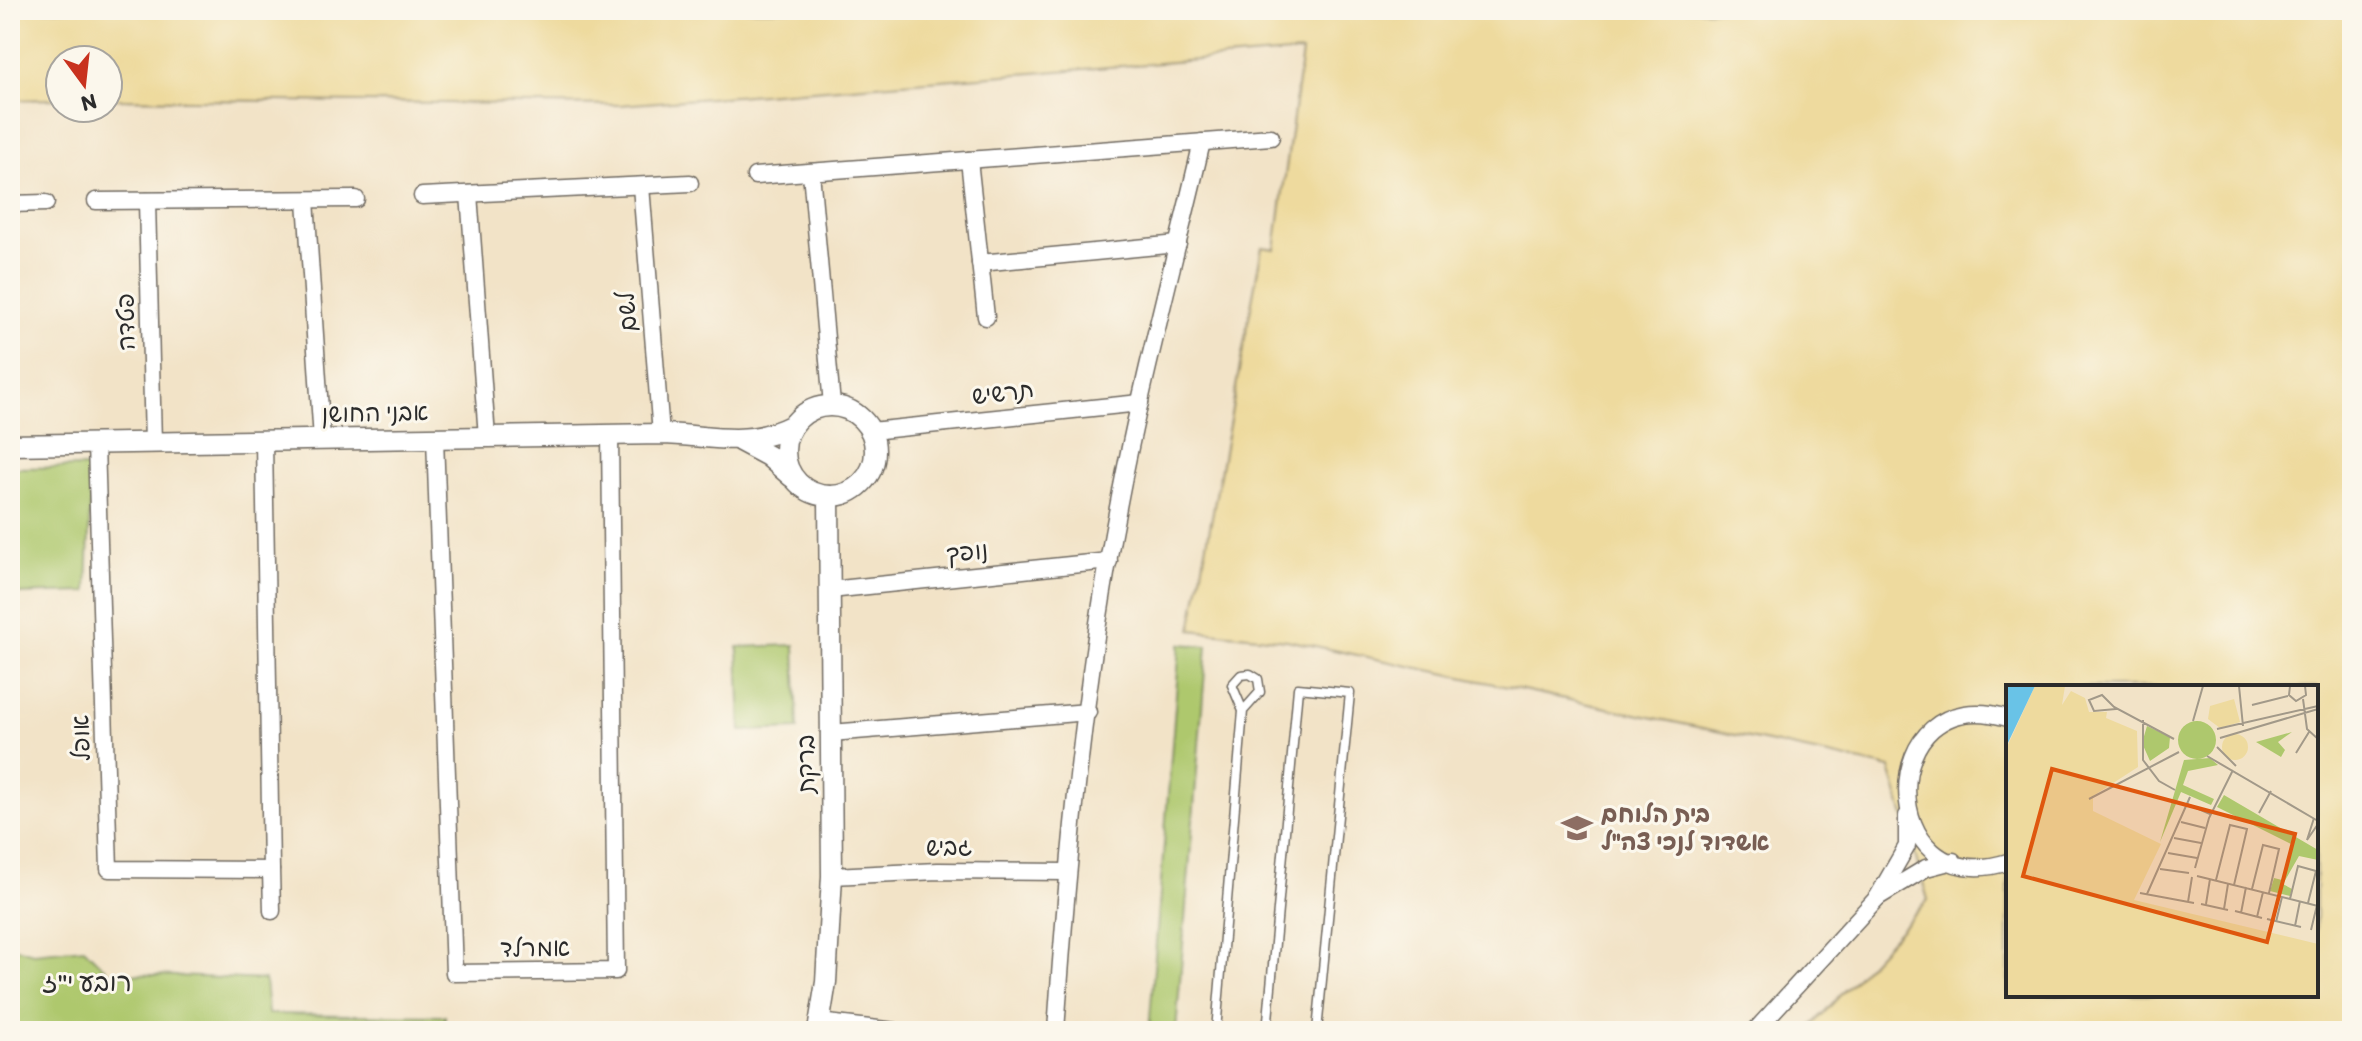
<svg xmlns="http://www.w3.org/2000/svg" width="2362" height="1041" font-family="Itim,'Playpen Sans Hebrew',sans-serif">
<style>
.green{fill:#aec86d;stroke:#6c7a4c;stroke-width:2}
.sand{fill:#eeda9e;stroke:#8c8264;stroke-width:2;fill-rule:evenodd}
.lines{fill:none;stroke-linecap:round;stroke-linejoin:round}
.service-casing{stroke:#716b62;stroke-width:11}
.minor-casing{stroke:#716b62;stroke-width:19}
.tertiary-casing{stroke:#716b62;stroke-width:23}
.service{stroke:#fff;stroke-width:8}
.minor{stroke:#fff;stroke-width:16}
.tertiary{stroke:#fff;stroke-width:20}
.labels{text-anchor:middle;stroke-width:6;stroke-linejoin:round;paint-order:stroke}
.street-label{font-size:24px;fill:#2b2b2b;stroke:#fbf7ec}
.education-label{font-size:24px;font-weight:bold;fill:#785e54;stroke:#fbf7ec;text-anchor:start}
.neighbourhood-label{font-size:26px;fill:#2b2b2b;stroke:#fbf7ec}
.inset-road{fill:none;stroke:#a29989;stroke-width:2}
.view{fill:#df570e;fill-opacity:0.15;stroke:#df570e;stroke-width:4}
.inset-edge{fill:none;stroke:#2b2b2b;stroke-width:4}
</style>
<rect width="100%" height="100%" fill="#fbf7ec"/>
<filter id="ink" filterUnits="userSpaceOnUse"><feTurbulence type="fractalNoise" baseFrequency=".0125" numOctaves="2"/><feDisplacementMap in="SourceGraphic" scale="16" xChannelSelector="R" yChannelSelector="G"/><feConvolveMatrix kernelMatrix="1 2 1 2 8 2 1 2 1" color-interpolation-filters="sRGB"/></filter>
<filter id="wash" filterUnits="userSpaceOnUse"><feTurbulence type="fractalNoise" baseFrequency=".006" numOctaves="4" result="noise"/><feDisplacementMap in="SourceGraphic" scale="32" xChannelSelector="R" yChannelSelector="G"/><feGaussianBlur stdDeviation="1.8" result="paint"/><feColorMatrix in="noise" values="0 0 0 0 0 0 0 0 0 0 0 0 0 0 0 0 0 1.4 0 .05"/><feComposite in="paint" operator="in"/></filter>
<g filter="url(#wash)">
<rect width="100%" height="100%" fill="#f2e3c7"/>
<g class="green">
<polygon points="91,467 87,592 15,594 10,635 10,468"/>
<polygon points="1180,644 1207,646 1176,1031 1149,1031"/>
<polygon points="795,645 798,729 741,731 738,647"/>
<polygon points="10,946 33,953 84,948 109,973 265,980 268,1014 445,1016 445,1031 24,1031 10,1027"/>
</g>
<path class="sand" d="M 10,10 L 2352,10 L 2352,1031 L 1807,1031 L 1928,900 L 1890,768 L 1287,640 L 1191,630 L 1262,247 L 1275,249 L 1302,52 L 620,105 L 108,99 L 108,60 L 60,60 L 60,99 L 10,100 ZM 2008,687 L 2316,687 L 2316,995 L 2008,995 Z"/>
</g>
<g filter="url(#ink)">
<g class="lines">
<defs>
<g id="service">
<polyline points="1216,1031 1243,711 1232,685 1241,675 1250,674 1258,679 1260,692 1243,711"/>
<polyline points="1267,1031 1298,688 1350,693 1317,1031"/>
</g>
<g id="minor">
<polyline points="969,160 986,317"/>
<polyline points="811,172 832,405"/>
<polyline points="755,176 1271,137"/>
<polyline points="641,186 661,434"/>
<polyline points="469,194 487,437"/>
<polyline points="422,196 690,183"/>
<polyline points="306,200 322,440"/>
<polyline points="96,201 356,199"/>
<polyline points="147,201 153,443"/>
<polyline points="10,204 46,203"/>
<polyline points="980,263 1178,244"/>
<polyline points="871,431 1140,403"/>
<polyline points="435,438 454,973 616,971 610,435"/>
<polyline points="96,444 109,869 271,870 264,441"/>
<polyline points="830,590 1109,561"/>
<path d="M 2008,718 C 1873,677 1874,904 2008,862"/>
<polyline points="831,733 1088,712"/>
<polyline points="271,870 272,911"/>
<polyline points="832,876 938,871 1067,872"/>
<polyline points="1878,897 1926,868 1953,861"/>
<polyline points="819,1022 895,1031"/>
<path d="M 1056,1031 C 1068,854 1085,676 1119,502 C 1142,381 1174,262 1202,142"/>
<polyline points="1755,1031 1877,898 1907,846 1907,816"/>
</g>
<g id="tertiary">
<circle cx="830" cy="451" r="45"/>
<polyline points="740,441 768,456 792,477"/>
<path d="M 10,445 L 661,434 C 711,435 746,449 793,425"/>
<polyline points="818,1031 826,982 832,876 829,496"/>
</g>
</defs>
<use href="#service" class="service-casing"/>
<use href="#minor" class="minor-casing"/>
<use href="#tertiary" class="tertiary-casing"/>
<use href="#service" class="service"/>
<use href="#minor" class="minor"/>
<use href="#tertiary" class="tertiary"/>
</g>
</g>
<defs>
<symbol id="school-bare" viewBox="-9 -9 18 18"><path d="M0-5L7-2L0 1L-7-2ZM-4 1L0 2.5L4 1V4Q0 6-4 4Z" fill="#8d6e63" stroke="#fbf7ec" stroke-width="2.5" paint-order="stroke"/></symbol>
</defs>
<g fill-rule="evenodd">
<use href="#school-bare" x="1555" y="806" width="44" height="44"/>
</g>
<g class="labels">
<g class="street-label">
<text transform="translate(627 312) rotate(-95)" y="8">לשם</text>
<text transform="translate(126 322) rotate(-91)" y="8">פטדה</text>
<text transform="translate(1003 393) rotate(-6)" y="8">תרשיש</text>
<text transform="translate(375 413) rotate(-1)" y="8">אבני החושן</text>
<text transform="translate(967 552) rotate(-6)" y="8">נופך</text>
<text transform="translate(81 738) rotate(-92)" y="8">אופל</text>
<text transform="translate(806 764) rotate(-91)" y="8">ברקת</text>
<text transform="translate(949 847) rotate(-1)" y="8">גביש</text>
<text transform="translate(535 948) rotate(-1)" y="8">אמרלד</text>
</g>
<g class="education-label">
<text x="1601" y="822">בית הלוחם<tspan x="1601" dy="28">אשדוד לנכי צה"ל</tspan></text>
</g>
<g class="neighbourhood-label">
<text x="87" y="991">רובע י"ז</text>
</g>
</g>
<g transform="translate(2006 685)">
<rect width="312" height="312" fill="#f2e3c7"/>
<path d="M172 55a19 19 0 1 1 38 0a19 19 0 1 1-38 0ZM 141,41 L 164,52 L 163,63 L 144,76 L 136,58 ZM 286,47 L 272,57 L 279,65 L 275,72 L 250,57 ZM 204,73 L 212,80 L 182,86 L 177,100 L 208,114 L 205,120 L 175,107 L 154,157 L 178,75 ZM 218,110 L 312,165 L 312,175 L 293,171 L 277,199 L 286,204 L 284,211 L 264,206 L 268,193 L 276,195 L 287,160 L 211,122 Z" fill="#aec86d"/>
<path d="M 29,1 L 59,1 L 56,20 L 65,6 L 79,13 L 83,27 L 101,27 L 100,33 L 131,46 L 132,82 L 87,111 L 87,126 L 155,159 L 128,215 L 312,259 L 312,311 L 0,311 L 0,64 ZM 228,14 L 234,37 L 214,43 L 202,34 L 204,21 ZM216 62a13 13 0 1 1 26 0a13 13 0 1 1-26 0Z" fill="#eeda9e"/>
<path d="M 0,1 L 29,1 L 0,62 Z" fill="#69c3e7"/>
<path class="inset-road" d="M 233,1 L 237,41M 284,1 L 283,10 L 290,16 L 300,10 L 299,1M 297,14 L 301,44 L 312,54M 246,20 L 282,11M 110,24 L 88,26 L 83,15 L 96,10 L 108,22 L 168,54M 137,35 L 137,75 L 153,96 L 169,105M 187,36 L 197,1M 211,44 L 312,21M 214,53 L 312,24M 211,62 L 230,81M 290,68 L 303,47M 201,71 L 312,136M 83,114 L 173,67M 181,119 L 204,129M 253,128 L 265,106M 308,133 L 301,155 L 312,139M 175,137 L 199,143M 168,153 L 195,158M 162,168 L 191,173M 189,183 L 203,133 L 227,85M 154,184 L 183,188M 191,191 L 312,221M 210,195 L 224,140 L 241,144 L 228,200M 246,204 L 257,160 L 273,164 L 263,208M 134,208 L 188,218M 141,209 L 184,112M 284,214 L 292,181 L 310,186 L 302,218M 182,217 L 186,192M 195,219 L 222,225M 200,219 L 204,194M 218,224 L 222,199M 229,226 L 256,233M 235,228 L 240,202M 251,232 L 257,207M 261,234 L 295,242M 270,237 L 276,212M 289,241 L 294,216M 305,245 L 311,220"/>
<path class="view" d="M 46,84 L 289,149 L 261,257 L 17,191 Z"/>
<rect width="312" height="312" class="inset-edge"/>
</g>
<rect width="2362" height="1041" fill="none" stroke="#fbf7ec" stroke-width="40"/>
<g transform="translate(84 84) rotate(165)"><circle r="38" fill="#fbf7ec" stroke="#a8a59f" stroke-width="2"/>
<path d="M0-6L14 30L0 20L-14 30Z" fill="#c8321e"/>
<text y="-12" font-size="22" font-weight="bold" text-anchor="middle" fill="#2b2b2b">N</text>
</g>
</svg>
